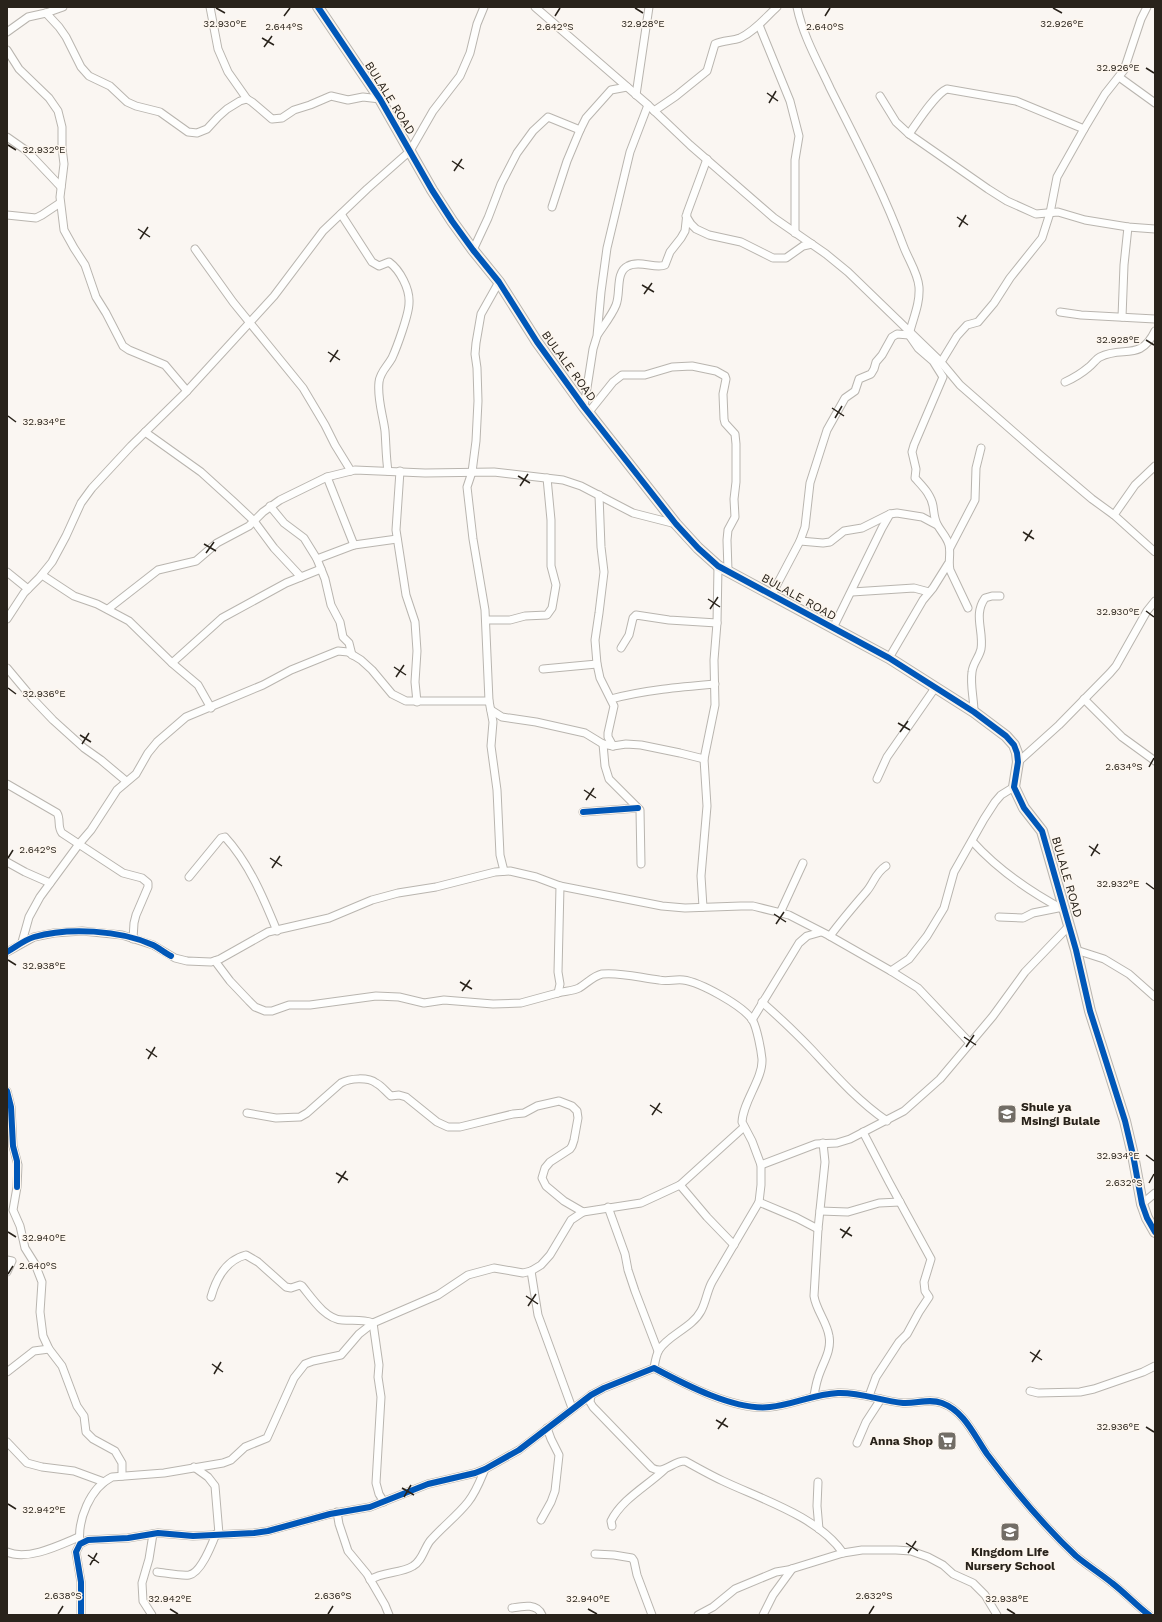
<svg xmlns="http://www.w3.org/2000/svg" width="1162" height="1622" font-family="'Work Sans',sans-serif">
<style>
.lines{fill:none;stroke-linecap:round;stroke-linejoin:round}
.street-casing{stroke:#b9b5af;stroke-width:9}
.secondary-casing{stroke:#b9b5af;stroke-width:12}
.street{stroke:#fefefd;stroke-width:7}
.secondary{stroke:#f7f4ef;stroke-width:10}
.cycleway-casing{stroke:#fdf6ee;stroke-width:8}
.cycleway{stroke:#0057b8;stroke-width:6}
.ticks{fill:none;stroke:#29231b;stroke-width:1.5}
.labels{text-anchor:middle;stroke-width:3;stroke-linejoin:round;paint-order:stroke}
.street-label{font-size:12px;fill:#29231b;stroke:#fdf6ee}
.poi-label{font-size:12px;font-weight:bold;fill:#29231b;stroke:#fdf6ee;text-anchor:start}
.ticks-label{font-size:10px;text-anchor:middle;fill:#29231b;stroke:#fdf6ee;stroke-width:3;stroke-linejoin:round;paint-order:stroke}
</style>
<rect width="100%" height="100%" fill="#faf6f2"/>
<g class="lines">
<defs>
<g id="street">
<polyline points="210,7 218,49 228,72 247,99"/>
<polyline points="535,7 648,105 690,145 774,218 826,254 848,272 940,361 960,385 1040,455 1092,499 1114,515 1155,552"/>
<path d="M 797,7 C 803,36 818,62 830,88 C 856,140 883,191 903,245 C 908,259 918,273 919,287 C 920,303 914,316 910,331"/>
<polyline points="46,13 59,27 66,37 81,67 89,76 110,86 127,102 136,106 160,112 188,132 197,133 207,129 218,117 227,109 240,101 247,99 252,102 272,119 282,118 294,110 310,105 331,96 348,100 363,97 380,99"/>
<polyline points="759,25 790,101 799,136 795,160 795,233"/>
<polyline points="7,32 28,17 46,13 63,7"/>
<polyline points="7,50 19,69 49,98 58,111 62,127 62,148 64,164 60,197 64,230 74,248 85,265 96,297 106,313 123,346 129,350 165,365 187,391"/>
<polyline points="1119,77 1155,103"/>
<polyline points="636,95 649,7"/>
<polyline points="880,96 896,122 909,134 988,189 1007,201 1036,214 1058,212 1085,220 1128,227 1155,229"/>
<path d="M 654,111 L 676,96 L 707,71 L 715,44 C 723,40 732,41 740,38 C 755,31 765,18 777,7"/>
<path d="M 909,134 C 917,123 935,94 947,89 L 1016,101 L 1084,129"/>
<polyline points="7,137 27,151 61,187"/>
<polyline points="552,207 567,161 580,130 586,118 611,90 627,87"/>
<path d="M 341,214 L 372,262 L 379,266 L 389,262 C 400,270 410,289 409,303 C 409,314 397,347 392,358 C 387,367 380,372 379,382 C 377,399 383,415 385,431 C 386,444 386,458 388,471"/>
<polyline points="7,215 36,218 42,215 60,203"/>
<polyline points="686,216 691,224 696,229 709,235 741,242 773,258 786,258 803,246 812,244"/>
<polyline points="195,249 233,302 303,388 325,425 335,445 351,471"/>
<polyline points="473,250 488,218 501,184 517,153 533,131 548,117 580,130"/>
<polyline points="499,282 481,314 476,343 475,354 477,368 478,401 476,441 472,472 467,487 473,539 485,610 489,701 493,722 491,746 497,790 500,855 504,871"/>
<polyline points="1060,312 1081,315 1155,319"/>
<polyline points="1122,317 1124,265 1128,227"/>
<path d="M 598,334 C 604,325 612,315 616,305 C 621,293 615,272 628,266 C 639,260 656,269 665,265 L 670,252 L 681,238 L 685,231 L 687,213 L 707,159"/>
<path d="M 909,335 L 918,348 L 933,361 L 943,377 L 914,445 L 912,452 L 916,469 L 915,478 C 922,486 931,494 933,506 C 934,512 934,518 937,524 C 941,532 947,537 949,545 C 951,553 948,562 950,570 L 968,608"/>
<polyline points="943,359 957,336 967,325 978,322 994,303 1010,278 1042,238 1050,213 1057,177 1084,129 1105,94 1124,70 1141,19 1147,7"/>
<path d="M 1065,382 C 1074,378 1082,373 1089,367 C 1093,364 1096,359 1100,357 C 1123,345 1140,362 1155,331"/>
<polyline points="584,407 593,349 597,336 601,292 607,248 630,152 648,105"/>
<polyline points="589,412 613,382 622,375 645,375 672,367 692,366 716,371 725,376 726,379 723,394 724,419 725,423 735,434 736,444 736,482 734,499 735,517 728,530 727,540 728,571"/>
<polyline points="145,432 201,472 234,502 254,521 274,548 301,577"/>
<polyline points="400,471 396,530 406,595 415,622 417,651 415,682 417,702"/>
<polyline points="327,477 354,545"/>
<polyline points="599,495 601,547 604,572 599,613 595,640 597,664 600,678 614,706 608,733 608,737 613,746"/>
<polyline points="270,506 284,523 304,538 317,559 325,579 331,605 340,622 343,637 349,643 352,655"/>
<polyline points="1114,515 1135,485 1155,466"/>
<polyline points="800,541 823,543 830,542 844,531 862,528 890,514 897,513 922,517 937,525"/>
<polyline points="950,548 975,500 976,468 981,448"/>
<polyline points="317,559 354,545 397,539"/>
<polyline points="7,572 28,589"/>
<polyline points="42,575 74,596 97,604 129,621 172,663 198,685 211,708"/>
<polyline points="852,592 914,588 929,592"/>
<polyline points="772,594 800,541 805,527 810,483 827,430 845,398 855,391 859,379 871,374 874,369 876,362 882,355 892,337 897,334 909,335"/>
<polyline points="108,609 158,570 196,561 217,543 249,526 263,512 280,500 327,477 355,470 425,473 494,472 563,480 581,486 633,513 676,524"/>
<polyline points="7,619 24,593 39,578 52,562 66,536 81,503 92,488 131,446 187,391 274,296 323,231 367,189 410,151 433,111 460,76 470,53 477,24 484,7"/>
<polyline points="486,620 510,620 525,616 547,615 552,608 556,585 551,566 551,520 547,478"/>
<polyline points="833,628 882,528 890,514"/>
<polyline points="621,648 629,635 633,618 636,615 669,620 717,623"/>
<polyline points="889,658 923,600 933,588 948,564"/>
<polyline points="172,663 222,618 286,583 321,569"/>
<polyline points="7,668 33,699 53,720 84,748 101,760 126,781"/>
<polyline points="543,669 597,664"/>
<path d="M 611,699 C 645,690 680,687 715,684"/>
<polyline points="1084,699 1122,737 1155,761"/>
<polyline points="491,710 502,717 536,722 585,733 603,744 613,746 626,744 641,745 680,753 704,759"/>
<path d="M 974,712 C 974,699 970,685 972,672 C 973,663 979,658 981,649 C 984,631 973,615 985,598 L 992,596 L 1000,596"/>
<polyline points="603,744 605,766 609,779 640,810 641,864"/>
<polyline points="1018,762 1059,725 1110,673 1116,666 1147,611 1155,601"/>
<polyline points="877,779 887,757 935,688"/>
<path d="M 7,784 L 57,813 C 61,819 57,827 62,833 L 123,873 L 142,878 L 148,883 L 148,887 L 136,915 L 134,923 L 133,939"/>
<polyline points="583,812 638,808"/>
<path d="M 972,841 C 999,871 1030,892 1066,911"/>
<polyline points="7,862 25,872 50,883"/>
<path d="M 189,877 L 221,838 L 225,837 C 249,863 264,899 277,931"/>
<polyline points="703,907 701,876 707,806 704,759 715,705 714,660 717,623 718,566"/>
<polyline points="780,913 803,863"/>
<polyline points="999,917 1023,918 1033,913 1058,908"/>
<path d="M 830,936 C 841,921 853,907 866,892 C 874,883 875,873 886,866"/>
<polyline points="22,942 29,917 40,897 79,844 91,830 117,790 136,774 148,753 157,742 186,717 263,685 291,670 338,651 348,652 361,660 372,670 392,694 406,701 489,701"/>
<polyline points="1076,950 1104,959 1129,974 1155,997"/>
<polyline points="7,952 34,937 54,933 82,931 122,935 153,945 175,958 187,961 211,962 220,959 268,932 329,918 372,900 398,893 436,887 495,872 510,871 536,877 560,886 662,906 685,908 741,906 753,906 789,915 828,935 891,971 918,988 970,1043"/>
<polyline points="215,961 230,981 249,1001 255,1007 265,1011 272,1011 289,1005 310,1005 376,996 399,997 424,1003 444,1000 493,1004 521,1003 554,994 558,993 560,984 558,972 560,886"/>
<polyline points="891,971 909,959 927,936 944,908 954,872 984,819 995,802 1001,795 1014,787"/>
<path d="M 558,993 C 565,991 573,991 579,988 C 586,984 593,976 602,974 C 621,972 641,978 659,980 C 667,982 675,979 683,980 C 700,982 744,1006 753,1021 C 757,1029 761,1049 762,1059 C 763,1079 743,1101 742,1122 L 752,1141 L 761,1165 L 761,1185 L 759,1202 L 712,1282 C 707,1291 706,1302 701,1311 C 692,1328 668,1335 659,1350 C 656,1355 655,1362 654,1368"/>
<path d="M 762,1002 C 780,1018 797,1034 813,1051 C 836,1076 858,1101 887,1121"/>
<polyline points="752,1020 799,943 807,936 821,932"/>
<polyline points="7,1091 11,1107 13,1146 18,1165 17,1187 13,1210 20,1226 25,1248 35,1264 42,1282 40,1312 43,1336 49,1349 62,1366 77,1406 84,1416 86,1432 93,1439 115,1451 122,1463 122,1476"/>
<path d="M 247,1113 L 276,1118 L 300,1117 L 307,1113 L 341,1083 C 350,1078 368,1077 376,1083 C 382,1086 386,1092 391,1096 L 399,1095 L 406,1097 L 437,1122 L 448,1127 L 460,1127 L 513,1114 L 524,1113 L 537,1106 L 559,1101 L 572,1106 L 577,1111 L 578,1118 L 574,1140 L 572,1146 L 570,1149 L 550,1162 L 545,1168 L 542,1178 L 546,1186 L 564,1201 L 583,1212 L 641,1203 L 680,1185 L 744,1127"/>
<polyline points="863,1132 889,1182 931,1259 924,1282 925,1291 929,1297 919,1312 907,1334 899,1342 876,1377 869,1396"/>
<polyline points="761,1165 816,1144 837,1143 850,1139 904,1111 940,1079 993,1016 1025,972 1069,926"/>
<polyline points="680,1185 707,1217 734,1245"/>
<polyline points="759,1202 797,1218 818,1229"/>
<polyline points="1142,1204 1155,1193"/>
<polyline points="608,1207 625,1254 628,1270 635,1291 658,1351"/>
<polyline points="820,1211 848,1212 879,1203 900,1202"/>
<polyline points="7,1260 12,1261 7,1272"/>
<polyline points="531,1271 538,1315 572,1408"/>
<path d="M 211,1297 C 216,1279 226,1260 246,1255 L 258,1262 L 286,1287 L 291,1288 L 300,1285 L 302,1286 C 312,1298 325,1319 342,1320 C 353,1321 362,1319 373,1323 L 379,1365 L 378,1377 L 381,1397 L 376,1483 L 379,1494 L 384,1502"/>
<polyline points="7,1372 34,1351 49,1349"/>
<polyline points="1030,1391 1038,1393 1080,1392 1094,1389 1143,1372 1155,1366"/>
<path d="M 591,1395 L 590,1402 L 593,1407 L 652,1468 C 665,1475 672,1461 685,1461 C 698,1468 710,1475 723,1481 C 761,1499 819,1517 843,1553"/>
<path d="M 814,1396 C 815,1390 816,1384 818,1378 C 822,1364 832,1351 829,1336 C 827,1322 816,1310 814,1296 L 818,1229 L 825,1162 L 823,1143"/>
<polyline points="7,1442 27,1463 42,1467 74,1471 104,1482"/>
<polyline points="857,1443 866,1422 881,1399"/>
<polyline points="194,1467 208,1477 215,1486 219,1534"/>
<polyline points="818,1482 817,1506 819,1529"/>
<polyline points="337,1512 339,1524 348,1551 367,1574 385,1605 389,1615"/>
<polyline points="541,1520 551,1502 555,1491 559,1455 551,1439 547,1428"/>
<path d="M 612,1526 L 611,1521 C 622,1499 647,1486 664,1470"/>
<path d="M 80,1544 C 77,1520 90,1488 112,1477 L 164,1473 L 223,1463 L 231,1460 L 245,1447 L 267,1438 L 294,1378 L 305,1364 L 313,1361 L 341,1355 L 359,1334 L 373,1323 L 438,1295 L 468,1275 L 494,1268 L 523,1273 L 531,1271 L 541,1265 L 550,1255 L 571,1220 L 583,1212"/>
<path d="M 7,1552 C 28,1561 60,1545 79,1537"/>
<polyline points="595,1554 614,1555 632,1558 634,1561 637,1575 652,1615"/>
<path d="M 157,1572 C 166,1573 181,1576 189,1575 C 201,1573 212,1544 216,1534"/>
<path d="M 370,1580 C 383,1571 400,1574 413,1566 C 422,1561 424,1549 430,1541 C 442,1527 457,1516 468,1502 C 476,1492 480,1481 485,1469"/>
<path d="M 512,1608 C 523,1606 537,1603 542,1615"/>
<path d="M 81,1615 L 81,1582 L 76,1552 L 80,1544 L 88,1540 L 128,1538 L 158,1533 L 193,1536 L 254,1533 L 268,1531 L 330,1514 L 370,1507 L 428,1484 L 475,1473 L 485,1469 L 519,1450 L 591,1395 L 604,1388 L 654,1368 C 684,1384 735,1411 770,1407 C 793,1405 814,1394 838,1393 C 860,1392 881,1401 903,1403 C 916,1404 929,1398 942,1403 C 964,1411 974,1435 987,1454 C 1014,1490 1043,1525 1076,1556 C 1088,1566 1101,1574 1112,1583 C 1125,1593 1136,1605 1149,1615"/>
<polyline points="152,1615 143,1601 142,1583 149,1559 153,1534"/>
<polyline points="698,1615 713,1607 735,1589 776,1572 788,1570 843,1553 862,1550 896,1550 911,1551 928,1557 943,1565 953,1574 973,1583 985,1595 997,1615"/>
<polyline points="763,1615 773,1595 792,1569"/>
</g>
<polyline id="secondary" points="318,7 380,99 432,190 452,221 473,250 499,282 537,342 584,407 676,524 698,548 718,566 889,658 974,712 1006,736 1014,745 1017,753 1018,762 1014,787 1024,808 1042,831 1076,950 1090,1011 1125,1121 1133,1155 1142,1204 1147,1218 1155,1232"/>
</defs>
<use href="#street" class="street-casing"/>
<use href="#secondary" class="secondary-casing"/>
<use href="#street" class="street"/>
<use href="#secondary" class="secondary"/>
<defs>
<g id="cycleway">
<polyline points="318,7 380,99 432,190 452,221 473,250 499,282 537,342 584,407 676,524 698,548 718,566 889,658 974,712 1006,736 1014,745 1017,753 1018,762 1014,787 1024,808 1042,831 1076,950 1090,1011 1125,1121 1133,1155 1142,1204 1147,1218 1155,1232"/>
<polyline points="583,812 638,808"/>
<path d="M 7,952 C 16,947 24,940 34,937 C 68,927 120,930 153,945 C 159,948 165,953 171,956"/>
<polyline points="7,1091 11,1107 13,1146 17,1161 17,1187"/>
<path d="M 81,1615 L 81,1582 L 76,1552 L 80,1544 L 88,1540 L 128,1538 L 158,1533 L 193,1536 L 254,1533 L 268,1531 L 330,1514 L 370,1507 L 428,1484 L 475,1473 L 485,1469 L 519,1450 L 591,1395 L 604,1388 L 654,1368 C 684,1384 735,1411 770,1407 C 793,1405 814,1394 838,1393 C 860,1392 881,1401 903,1403 C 916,1404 929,1398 942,1403 C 964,1411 974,1435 987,1454 C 1014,1490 1043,1525 1076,1556 C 1088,1566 1101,1574 1112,1583 C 1125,1593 1136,1605 1149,1615"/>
</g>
</defs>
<use href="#cycleway" class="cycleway-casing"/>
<use href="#cycleway" class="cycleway"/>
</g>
<path class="ticks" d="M 216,8 L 225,13M 635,8 L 643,13M 1053,8 L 1062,13M 284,16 L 290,8M 555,16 L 560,8M 825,16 L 830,8M 262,38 L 274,45M 264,47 L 272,36M 1146,68 L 1154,73M 767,93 L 778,101M 769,103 L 776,91M 8,145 L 16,150M 452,161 L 464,169M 454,171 L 462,159M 957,217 L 968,225M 959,227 L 966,215M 138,229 L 150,237M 140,239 L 148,227M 642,285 L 654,292M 644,294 L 652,283M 1146,340 L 1154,345M 328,352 L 340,360M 330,362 L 338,350M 832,408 L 844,416M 8,416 L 16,422M 835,418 L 842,406M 518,476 L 530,483M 520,486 L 528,474M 1023,532 L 1034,539M 1025,541 L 1032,530M 204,544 L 216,551M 206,553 L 214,542M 708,599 L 720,607M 710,609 L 718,597M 1146,611 L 1154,617M 394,667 L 406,675M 396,677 L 404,665M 8,688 L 16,694M 898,723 L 910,730M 900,732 L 908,721M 80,735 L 91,742M 82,744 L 89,733M 1149,767 L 1154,758M 584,790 L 596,798M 586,800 L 594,788M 1089,846 L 1100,854M 1091,856 L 1098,844M 8,858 L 13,850M 270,858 L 282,866M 272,868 L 280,856M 1146,883 L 1154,889M 774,914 L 786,922M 776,924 L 784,912M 8,960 L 16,965M 460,982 L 472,989M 462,991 L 470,980M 964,1037 L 976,1045M 966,1047 L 974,1035M 146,1049 L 157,1057M 148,1059 L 155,1047M 650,1105 L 662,1113M 652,1115 L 660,1103M 1146,1155 L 1154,1161M 336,1173 L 348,1180M 338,1183 L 346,1171M 1149,1183 L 1154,1174M 840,1229 L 852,1236M 8,1232 L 16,1237M 842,1238 L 850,1227M 8,1274 L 13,1266M 526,1296 L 538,1304M 528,1306 L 536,1294M 1030,1352 L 1042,1360M 1032,1362 L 1040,1350M 212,1364 L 223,1372M 214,1374 L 221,1362M 716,1420 L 728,1427M 1146,1427 L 1154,1432M 718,1429 L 726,1418M 402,1488 L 414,1495M 404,1497 L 411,1485M 8,1504 L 16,1509M 906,1543 L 918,1551M 908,1553 L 916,1541M 88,1555 L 99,1563M 90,1565 L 97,1553M 170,1609 L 178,1614M 588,1609 L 597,1614M 1007,1609 L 1015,1614M 58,1614 L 63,1606M 328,1614 L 333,1606M 869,1614 L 874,1606"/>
<defs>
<symbol id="school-square" viewBox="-11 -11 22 22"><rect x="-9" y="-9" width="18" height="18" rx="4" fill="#726d66" stroke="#fdf6ee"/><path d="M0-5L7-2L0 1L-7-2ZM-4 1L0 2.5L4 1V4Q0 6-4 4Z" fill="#fff"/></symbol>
<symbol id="supermarket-square" viewBox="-11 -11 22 22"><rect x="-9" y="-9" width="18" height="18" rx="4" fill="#726d66" stroke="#fdf6ee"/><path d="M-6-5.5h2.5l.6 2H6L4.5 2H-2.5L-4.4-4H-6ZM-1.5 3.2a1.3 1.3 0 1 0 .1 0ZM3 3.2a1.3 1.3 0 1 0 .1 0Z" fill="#fff"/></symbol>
</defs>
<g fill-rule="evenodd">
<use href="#school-square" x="996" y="1103" width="22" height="22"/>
<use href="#supermarket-square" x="936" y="1430" width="22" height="22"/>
<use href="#school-square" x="999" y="1521" width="22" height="22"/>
</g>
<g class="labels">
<g class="street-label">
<text transform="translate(390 98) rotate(58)" y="4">BULALE ROAD</text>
<text transform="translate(569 366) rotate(54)" y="4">BULALE ROAD</text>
<text transform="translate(799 597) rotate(29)" y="4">BULALE ROAD</text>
<text transform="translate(1067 877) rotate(74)" y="4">BULALE ROAD</text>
</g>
<g class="poi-label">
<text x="1021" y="1111">Shule ya<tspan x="1021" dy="14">Msingi Bulale</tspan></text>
<text x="933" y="1445" text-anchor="end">Anna Shop</text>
<text x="1010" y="1556" text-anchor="middle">Kingdom Life<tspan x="1010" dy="14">Nursery School</tspan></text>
</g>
</g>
<g class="ticks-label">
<text x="643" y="27">32.928°E</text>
<text x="225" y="27">32.930°E</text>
<text x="1062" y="27">32.926°E</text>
<text x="825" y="30">2.640°S</text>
<text x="284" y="30">2.644°S</text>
<text x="555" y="30">2.642°S</text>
<text x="1118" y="71">32.926°E</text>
<text x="44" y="153">32.932°E</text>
<text x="1118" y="343">32.928°E</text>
<text x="44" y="425">32.934°E</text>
<text x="1118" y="615">32.930°E</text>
<text x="44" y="697">32.936°E</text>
<text x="1124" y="770">2.634°S</text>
<text x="38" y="853">2.642°S</text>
<text x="1118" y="887">32.932°E</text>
<text x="44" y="969">32.938°E</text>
<text x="1118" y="1159">32.934°E</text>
<text x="1124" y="1186">2.632°S</text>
<text x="44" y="1241">32.940°E</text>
<text x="38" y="1269">2.640°S</text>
<text x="1118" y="1430">32.936°E</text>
<text x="44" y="1513">32.942°E</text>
<text x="63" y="1599">2.638°S</text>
<text x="333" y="1599">2.636°S</text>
<text x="874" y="1599">2.632°S</text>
<text x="170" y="1602">32.942°E</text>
<text x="588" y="1602">32.940°E</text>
<text x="1007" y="1602">32.938°E</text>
</g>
<rect width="1162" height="1622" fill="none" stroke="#29231b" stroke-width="16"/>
</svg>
